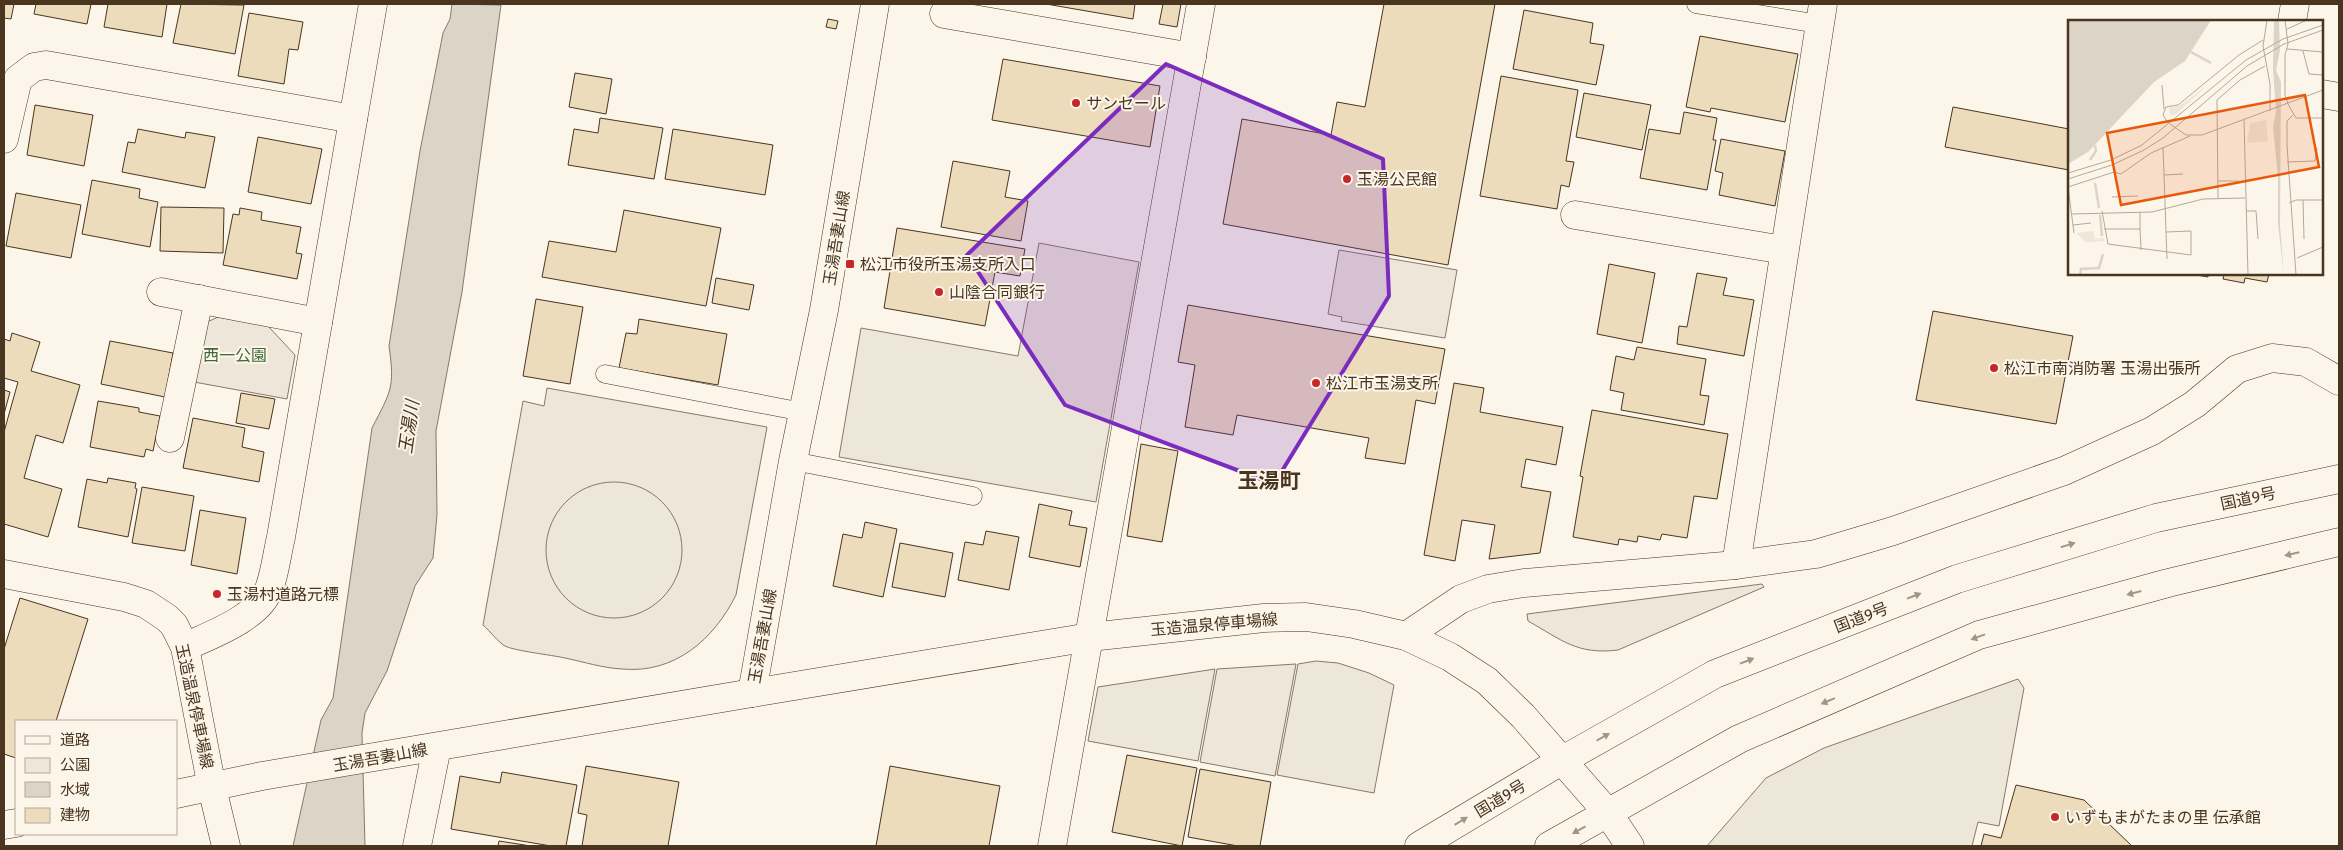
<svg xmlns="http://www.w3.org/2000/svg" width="2343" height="850" font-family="'Fira Sans','Noto Sans JP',sans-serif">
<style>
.green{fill:#ede6d9;stroke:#887966}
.parking{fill:#ede7d9;stroke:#887966}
.water{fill:#dcd4c6;stroke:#887966}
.building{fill:#ecdcbc;stroke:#4a3520}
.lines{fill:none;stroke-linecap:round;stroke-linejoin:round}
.service-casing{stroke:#4a3520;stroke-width:19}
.minor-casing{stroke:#4a3520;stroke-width:29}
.tertiary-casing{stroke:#4a3520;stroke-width:29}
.secondary-casing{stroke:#4a3520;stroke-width:29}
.primary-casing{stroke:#4a3520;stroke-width:29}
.trunk-casing{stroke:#4a3520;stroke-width:29}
.service{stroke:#fbf6e9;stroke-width:18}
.minor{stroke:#fbf6e9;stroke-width:28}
.tertiary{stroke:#fbf6e9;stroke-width:28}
.secondary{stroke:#fbf6e9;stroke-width:28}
.primary{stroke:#fbf6e9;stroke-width:28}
.trunk{stroke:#fbf6e9;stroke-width:28}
.oneway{fill:#a29684}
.marked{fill:#7b2cbf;fill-opacity:0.2;stroke:#7b2cbf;stroke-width:4;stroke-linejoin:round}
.poi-dot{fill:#c62828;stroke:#fbf6e9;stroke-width:2}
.labels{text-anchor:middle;stroke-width:4;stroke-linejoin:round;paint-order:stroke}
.poi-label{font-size:16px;fill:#4a3520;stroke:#fbf6e9;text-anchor:start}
.street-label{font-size:16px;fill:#4a3520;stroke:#fbf6e9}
.park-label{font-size:16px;fill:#436837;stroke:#fbf6e9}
.water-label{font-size:18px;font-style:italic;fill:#4a3520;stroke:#fbf6e9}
.district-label{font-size:21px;font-weight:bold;fill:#4a3520;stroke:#fbf6e9}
.inset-river{fill:none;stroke:#dcd4c6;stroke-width:2.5}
.inset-road{fill:none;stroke:#b4a999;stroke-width:1}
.view{fill:#e8590c;fill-opacity:0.15;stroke:#e8590c;stroke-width:2.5}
.inset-edge{fill:none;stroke:#4a3520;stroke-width:2.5}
</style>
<rect width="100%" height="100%" fill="#fbf6e9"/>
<g class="green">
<polygon points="1339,250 1457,270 1445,338 1341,321 1342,317 1328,314"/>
<polygon points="218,317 268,326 295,355 287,399 194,382 205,323"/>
<path d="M 547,388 L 767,427 L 736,595 C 714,639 675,674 622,669 C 603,668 584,662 565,658 C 552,655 515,651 505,646 C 497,641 490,631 483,625 L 523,401 L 544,406 Z"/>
<path d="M 1762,584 L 1764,587 L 1618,650 C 1577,655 1562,640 1528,621 L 1527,614 Z"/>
<polygon points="1296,664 1275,776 1200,762 1217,669"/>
</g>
<g class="parking">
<polygon points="1039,243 1139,262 1096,502 839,457 861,328 1018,356"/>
<circle cx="614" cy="550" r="68"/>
<polygon points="1316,661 1338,663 1369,673 1394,685 1374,793 1277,775 1298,664"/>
<polygon points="1215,669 1198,761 1088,741 1098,687"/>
<polygon points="2018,679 2024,688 1999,826 1978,822 1972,846 1707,846 1766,778 1824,748"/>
</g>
<path class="water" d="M 452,4 L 501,5 L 462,292 L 436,431 L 437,515 L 433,558 L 415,586 L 387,671 L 365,713 L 362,733 L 365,846 L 293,846 L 321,720 L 333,698 L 372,428 C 391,391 395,388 389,346 L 420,151 L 443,33 L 450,19 Z"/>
<g class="building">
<polygon points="4,4 14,4 11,19 4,18"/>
<polygon points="36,4 91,4 87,24 34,14"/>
<polygon points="108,4 167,4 162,37 104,27"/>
<polygon points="181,4 244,5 235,54 173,43"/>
<polygon points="1046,4 1135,4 1133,19"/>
<polygon points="1163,4 1181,4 1177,27 1159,24"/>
<polygon points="1384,4 1495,4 1448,265 1223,224 1242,119 1331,135 1337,102 1365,107"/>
<polygon points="1524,10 1593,23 1590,43 1604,45 1596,85 1513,69"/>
<polygon points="249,13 303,22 298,50 289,49 284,84 238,76"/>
<polygon points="828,19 838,21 836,29 826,27"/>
<polygon points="1700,36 1798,54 1785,122 1711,108 1710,112 1686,107"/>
<polygon points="1003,59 1160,86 1150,147 992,120"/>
<polygon points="575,73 612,79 606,114 569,107"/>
<polygon points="1501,76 1578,90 1566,161 1574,162 1569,187 1561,185 1557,209 1480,196"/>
<polygon points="1584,93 1651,105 1642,150 1576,137"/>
<polygon points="35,105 93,115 84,166 27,155"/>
<polygon points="1953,107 2069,129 2069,170 1945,147"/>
<polygon points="1684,112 1717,118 1713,140 1716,140 1707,190 1640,178 1649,129 1680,134"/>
<polygon points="600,118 663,128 654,179 568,165 574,129 598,133"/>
<polygon points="138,129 185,138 186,132 215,137 205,188 122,172 128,142 135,143"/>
<polygon points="673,129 773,145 765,195 665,179"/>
<polygon points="258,137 322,149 311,204 248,192"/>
<polygon points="1721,139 1785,151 1775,206 1719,195 1723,173 1715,171"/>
<polygon points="953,161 1010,171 1005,197 1028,201 1021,241 941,227"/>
<polygon points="92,180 140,189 139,198 158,202 150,247 82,234"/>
<polygon points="16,193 81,205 71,258 6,246"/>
<polygon points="161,207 224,208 223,253 160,251"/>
<polygon points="240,208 262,212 261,220 301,227 296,253 302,254 297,279 223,265 233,214 239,215"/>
<polygon points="624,210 721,228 706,306 542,277 549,241 616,252"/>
<polygon points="897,228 1025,249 1020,276 995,272 985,326 884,308"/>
<polygon points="1609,264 1655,273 1642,343 1597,334"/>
<polygon points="1697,273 1727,278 1723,295 1754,300 1744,356 1677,344 1679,326 1687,327"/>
<polygon points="2191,274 2208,274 2208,277"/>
<polygon points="2219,274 2269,274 2267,282 2245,278 2244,283 2223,279 2224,274"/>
<polygon points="716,278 754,285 749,310 712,303"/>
<polygon points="536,299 583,307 570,384 523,376"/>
<polygon points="1188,305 1445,349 1435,404 1416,400 1405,464 1365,458 1369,438 1237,415 1233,435 1185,427 1195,365 1178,362"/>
<polygon points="1933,311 2073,336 2056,424 1916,400"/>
<polygon points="639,319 727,334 718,385 619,368 626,333 637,334"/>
<polygon points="12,333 40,342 31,371 80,385 63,443 36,435 24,478 62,489 48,537 4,524 4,432 18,382 4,378 4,339 10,341"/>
<polygon points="110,341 173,353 165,397 101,384"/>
<polygon points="1637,347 1706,359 1700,395 1709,396 1704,425 1621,410 1624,393 1610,390 1616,356 1634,360"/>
<polygon points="1454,383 1484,388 1480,412 1563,427 1556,465 1526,459 1521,487 1551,492 1540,553 1489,559 1495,525 1462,520 1455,561 1424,555"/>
<polygon points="4,390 10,392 4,414"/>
<polygon points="241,393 275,399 269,429 236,423"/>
<polygon points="98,401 139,408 139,412 160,416 153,451 146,449 144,457 90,447"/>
<polygon points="1592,410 1728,434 1717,499 1694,496 1687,538 1662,534 1660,540 1638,536 1637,542 1619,539 1618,545 1573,537 1583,477 1580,476"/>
<polygon points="193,418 245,428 242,447 264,452 259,482 183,468"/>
<polygon points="1141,444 1178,451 1162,542 1127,536"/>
<polygon points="108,478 136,483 135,488 137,489 128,537 78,527 87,479 107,483"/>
<polygon points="142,487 194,496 185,551 132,543"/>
<polygon points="1039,504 1072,511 1069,525 1087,528 1080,567 1029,557"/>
<polygon points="200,510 246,518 237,574 191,565"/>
<polygon points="865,522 897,529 883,597 833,586 843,534 862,538"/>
<polygon points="986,531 1019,537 1009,590 958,580 965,542 983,545"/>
<polygon points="900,543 953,553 945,597 892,587"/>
<polygon points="20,598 88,619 56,721 16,721 16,758 4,754 4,649"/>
<polygon points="1127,755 1197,768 1182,846 1112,832"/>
<polygon points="586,766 679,782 668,846 582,846 587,815 578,813"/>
<polygon points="890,766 1000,786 989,846 876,846"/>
<polygon points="1200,769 1271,782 1260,846 1238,846 1188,837"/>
<polygon points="502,772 577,785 566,846 551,846 451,829 460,776 500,783"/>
<polygon points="2016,785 2084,800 2132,846 1981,846 1984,834 2001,838"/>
<polygon points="499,841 531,846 498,846"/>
</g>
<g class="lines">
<defs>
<g id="service">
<polyline points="1696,4 1819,24"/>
<polyline points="605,374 803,412"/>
<polyline points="793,461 973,496"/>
</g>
<g id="minor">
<polyline points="944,14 1192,57"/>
<polyline points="2292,21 2295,4"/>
<polyline points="2322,94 2339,97"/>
<polyline points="4,139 18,79 34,67 46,65 353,119"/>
<polyline points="1575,215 1784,250"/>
<polyline points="161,292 318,322"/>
<polyline points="170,438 199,299"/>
<polyline points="1736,565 1823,4"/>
<polyline points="1406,636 1461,599 1488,589 1524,583 1736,565 1816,554 1893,531 2064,471 2152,431 2195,404 2237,369 2272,358 2306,362 2339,381"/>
<polyline points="212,788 226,846"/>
<polyline points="1608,813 1630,846"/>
<polyline points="417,846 437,747"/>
<polyline points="1052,846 1201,4"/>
</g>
<path id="tertiary" d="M 185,647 C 210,635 259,618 269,589 C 275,573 277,554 281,537 L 373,4"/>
<g id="secondary">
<polyline points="4,574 124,597 146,604 167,618 174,625 185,647 212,788"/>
<polyline points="752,693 1090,637 1264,618 1306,617 1354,624 1406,636 1450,657 1487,681 1523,716 1608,813"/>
</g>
<g id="primary">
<polyline points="176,794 262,776 752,693 793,461 824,310 875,4"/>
<polyline points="4,825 16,823"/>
</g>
<g id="trunk">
<polyline points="1419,846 1561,761 1715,674 1957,579 2156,518 2339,479"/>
<polyline points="1549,846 1739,739 1979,635 2168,583 2339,542"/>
</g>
</defs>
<use href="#service" class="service-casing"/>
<use href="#minor" class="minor-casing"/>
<use href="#tertiary" class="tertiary-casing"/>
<use href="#secondary" class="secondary-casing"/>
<use href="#primary" class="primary-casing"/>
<use href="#trunk" class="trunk-casing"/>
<use href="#service" class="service"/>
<use href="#minor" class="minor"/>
<use href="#tertiary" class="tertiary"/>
<use href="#secondary" class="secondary"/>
<use href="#primary" class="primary"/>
<use href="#trunk" class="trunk"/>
</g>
<defs><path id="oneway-solid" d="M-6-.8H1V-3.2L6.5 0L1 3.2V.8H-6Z" transform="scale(1.25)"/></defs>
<g class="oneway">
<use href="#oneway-solid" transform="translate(2068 545) rotate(-17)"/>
<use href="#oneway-solid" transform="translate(2292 554) rotate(167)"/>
<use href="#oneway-solid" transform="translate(2134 593) rotate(165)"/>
<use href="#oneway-solid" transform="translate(1914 596) rotate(-21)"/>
<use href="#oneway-solid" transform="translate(1978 637) rotate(160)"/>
<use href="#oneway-solid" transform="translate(1747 661) rotate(-21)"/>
<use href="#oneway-solid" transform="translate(1828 701) rotate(157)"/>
<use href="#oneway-solid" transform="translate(1603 737) rotate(-30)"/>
<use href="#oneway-solid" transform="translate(1461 821) rotate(-31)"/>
<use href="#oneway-solid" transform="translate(1579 830) rotate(151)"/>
</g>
<path class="marked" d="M 1166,64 L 1383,159 L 1389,296 L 1274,484 L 1065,405 L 967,255 Z"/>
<g class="poi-dot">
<circle cx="1076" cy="103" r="5"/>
<circle cx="1347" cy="179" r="5"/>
<rect x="845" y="259" width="10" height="10" rx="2.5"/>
<circle cx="939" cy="292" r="5"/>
<circle cx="1994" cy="368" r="5"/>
<circle cx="1316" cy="383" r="5"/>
<circle cx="217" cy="594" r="5"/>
<circle cx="2055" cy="817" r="5"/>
</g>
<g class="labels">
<g class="poi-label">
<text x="1086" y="109">サンセール</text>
<text x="1357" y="185">玉湯公民館</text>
<text x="860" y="270">松江市役所玉湯支所入口</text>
<text x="949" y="298">山陰合同銀行</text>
<text x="2004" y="374">松江市南消防署 玉湯出張所</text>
<text x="1326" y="389">松江市玉湯支所</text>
<text x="227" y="600">玉湯村道路元標</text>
<text x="2065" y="823">いずもまがたまの里 伝承館</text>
</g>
<g class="street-label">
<text transform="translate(836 238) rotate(-81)" y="6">玉湯吾妻山線</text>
<text transform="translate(2248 498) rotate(-12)" y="6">国道9号</text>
<text transform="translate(1861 617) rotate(-21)" y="6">国道9号</text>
<text transform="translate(1214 624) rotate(-5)" y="6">玉造温泉停車場線</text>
<text transform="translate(762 636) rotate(-80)" y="6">玉湯吾妻山線</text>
<text transform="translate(195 706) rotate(78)" y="6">玉造温泉停車場線</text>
<text transform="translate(380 757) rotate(-10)" y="6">玉湯吾妻山線</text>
<text transform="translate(1500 798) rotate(-31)" y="6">国道9号</text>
</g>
<g class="park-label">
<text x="235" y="361">西一公園</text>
</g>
<g class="water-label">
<text transform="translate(409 427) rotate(-82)" y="6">玉湯川</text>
</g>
<g class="district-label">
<text x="1269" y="488">玉湯町</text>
</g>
</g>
<g transform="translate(2068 20)">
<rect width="255" height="255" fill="#fbf6e9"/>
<path d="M 141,64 L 108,94 L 102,96 L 101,88 L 111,86 ZM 198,100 L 200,121 L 179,123 L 182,103 ZM 25,211 L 27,219 L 36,218 L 36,221 L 18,222 L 8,213 Z" fill="#ede6d9"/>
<path d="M 0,0 L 143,0 L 117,41 L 86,62 L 20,132 L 0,144 ZM 206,0 L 211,0 L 212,30 L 208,50 L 213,62 L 212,206 L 216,255 L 210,204 L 210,157 L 205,107 L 208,92 L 205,50 Z" fill="#dcd4c6"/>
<path class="inset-river" d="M 123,32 L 143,43M 22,140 L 28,131 L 27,125M 27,163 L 31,188M 32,195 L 34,216M 12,255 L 13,249 L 31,248 L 35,234"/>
<path class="inset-road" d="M 199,0 L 195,26 L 202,64 L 202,91M 217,0 L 220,24 L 217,35 L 217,75 L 220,84M 219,9 L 239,0M 219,29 L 255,32M 235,31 L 241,54 L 255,55M 94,65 L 96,89M 220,84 L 228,98 L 255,98M 225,95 L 219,101 L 219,125 L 228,255M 176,100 L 180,255M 101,104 L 95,95 L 98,87 L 110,85 L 171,35 L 195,20M 102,104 L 118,115 L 134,115 L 255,70M 95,127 L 99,239M 219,142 L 247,141 L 249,128M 0,153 L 43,140 L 74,125 L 178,40 L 215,19 L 255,5M 96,155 L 115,154M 0,159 L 44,145 L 76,130 L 95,118 L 179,46 L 216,24 L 255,10M 150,161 L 171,161M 0,167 L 46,152 L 53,154 L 83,133 L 122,116M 0,167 L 6,213M 44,177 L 70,176M 150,178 L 149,80 L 172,60 L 197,46M 235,180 L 236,219M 221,183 L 228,180 L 255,180M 34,191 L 40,224 L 123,235 L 123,211 L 98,212M 178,191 L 188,191 L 190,219M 4,194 L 84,192 L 135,179 L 177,178M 5,205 L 23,203M 36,209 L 72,209 L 72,192M 72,209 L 73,230M 229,238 L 255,227"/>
<path class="view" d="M 237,75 L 251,147 L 53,185 L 39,113 Z"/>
<rect width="255" height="255" class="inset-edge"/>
</g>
<rect width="2343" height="850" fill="none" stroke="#4a3520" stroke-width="10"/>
<rect x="15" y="720" width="162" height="115" fill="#fbf6e9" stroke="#b4a999"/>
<rect x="25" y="736" width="25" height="8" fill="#fbf6e9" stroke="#b4a999"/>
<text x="60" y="745" font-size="15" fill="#4a3520">道路</text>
<rect x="25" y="758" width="25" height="15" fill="#ede6d9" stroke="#b4a999"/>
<text x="60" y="770" font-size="15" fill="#4a3520">公園</text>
<rect x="25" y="782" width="25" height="15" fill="#dcd4c6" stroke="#b4a999"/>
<text x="60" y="795" font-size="15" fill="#4a3520">水域</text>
<rect x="25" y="808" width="25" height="15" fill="#ecdcbc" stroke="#b4a999"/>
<text x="60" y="820" font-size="15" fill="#4a3520">建物</text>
</svg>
